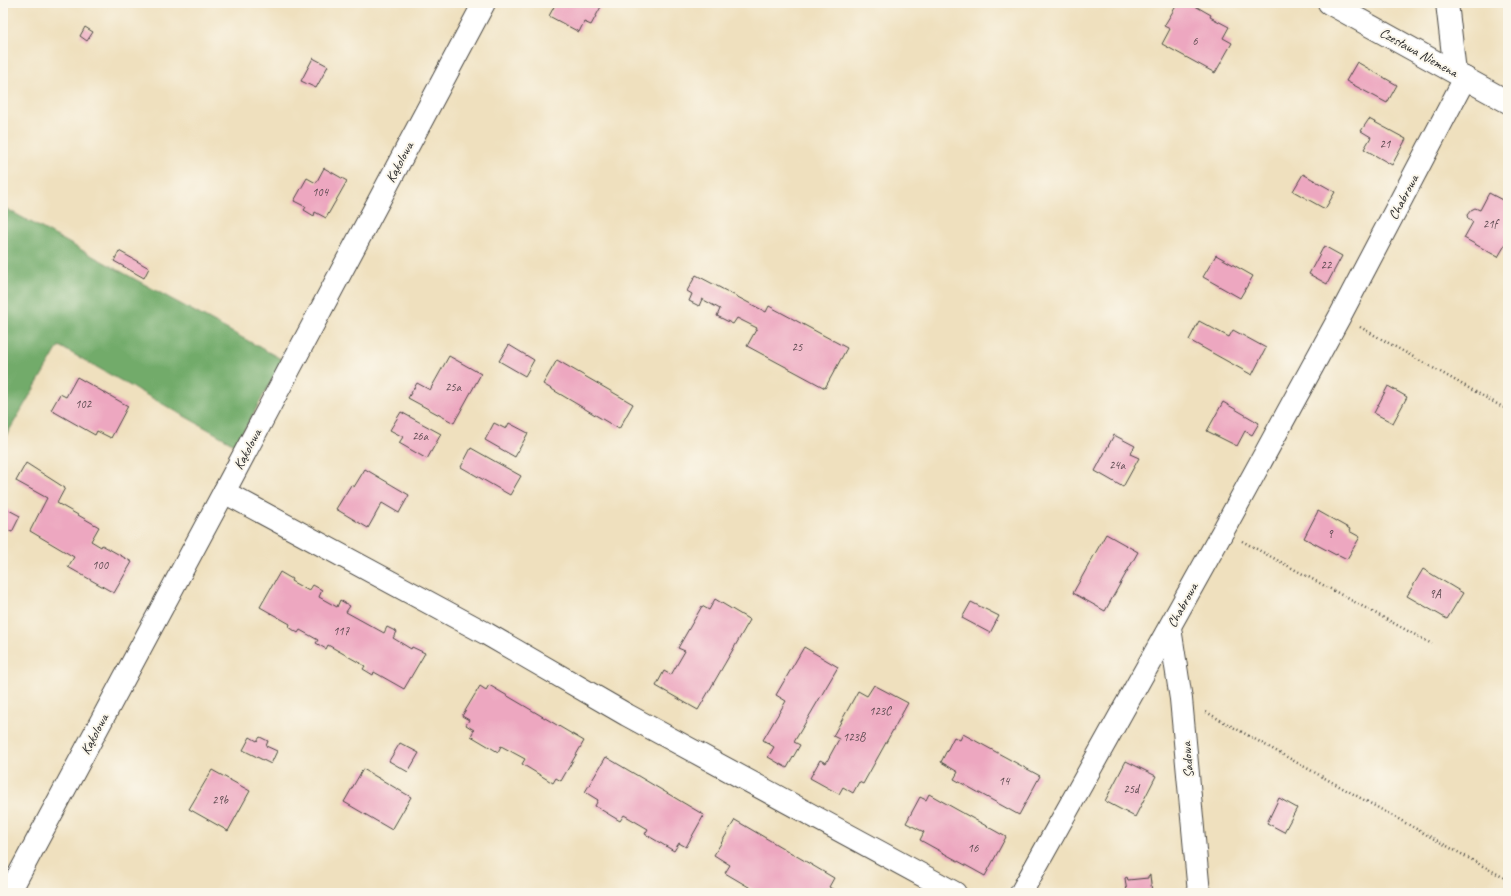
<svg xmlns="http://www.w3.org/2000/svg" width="1511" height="896" font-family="Caveat,sans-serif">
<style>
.forest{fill:#72ab6a;stroke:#4e6b4a}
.building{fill:#eda7c0}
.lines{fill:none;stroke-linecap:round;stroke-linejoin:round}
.minor-casing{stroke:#484641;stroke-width:24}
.path{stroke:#484641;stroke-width:2.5;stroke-dasharray:1 3;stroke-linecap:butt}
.minor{stroke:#fff;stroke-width:22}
.labels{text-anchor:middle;stroke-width:4;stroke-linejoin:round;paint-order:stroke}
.number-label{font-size:12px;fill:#5c4a50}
.street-label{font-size:14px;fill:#2b2b2b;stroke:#fbf7ec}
</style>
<rect width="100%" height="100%" fill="#fbf7ec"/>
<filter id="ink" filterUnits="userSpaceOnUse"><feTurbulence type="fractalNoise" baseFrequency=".025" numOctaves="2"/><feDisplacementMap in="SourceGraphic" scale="8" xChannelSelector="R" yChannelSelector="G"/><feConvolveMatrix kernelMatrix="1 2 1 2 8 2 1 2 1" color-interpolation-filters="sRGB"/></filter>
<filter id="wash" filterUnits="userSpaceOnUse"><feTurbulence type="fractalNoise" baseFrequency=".012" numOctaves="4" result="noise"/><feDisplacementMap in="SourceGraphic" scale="16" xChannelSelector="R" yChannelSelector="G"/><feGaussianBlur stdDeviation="0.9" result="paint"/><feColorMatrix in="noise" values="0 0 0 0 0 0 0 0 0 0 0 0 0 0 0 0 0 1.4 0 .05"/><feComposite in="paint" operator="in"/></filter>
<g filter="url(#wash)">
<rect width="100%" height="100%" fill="#efe0be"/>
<polygon class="forest" points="3,207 283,360 236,445 59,346 3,441"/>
<g id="blocks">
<g class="building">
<polygon points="556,3 603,3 591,25 584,22 579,32 549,16"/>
<polygon points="1178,3 1190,3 1211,15 1210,17 1229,27 1223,38 1232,43 1215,73 1162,44 1170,29 1164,26"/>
<polygon points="85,27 93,32 87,41 80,36"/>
<polygon points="313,58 328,66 316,88 301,81"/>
<polygon points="1357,62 1397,85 1387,103 1346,81"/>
<polygon points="1369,119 1406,139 1392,165 1364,149 1371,137 1361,131"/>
<polygon points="324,168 347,181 326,218 315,212 314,216 304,210 306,207 294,201 307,178 316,183"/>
<polygon points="1303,174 1335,192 1325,209 1293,191"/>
<polygon points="1489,193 1508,203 1508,240 1498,257 1464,238 1473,222 1468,219 1467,215 1471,210 1475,208 1480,210"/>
<polygon points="1324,246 1342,256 1327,284 1309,274"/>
<polygon points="119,251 149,268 144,278 114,261"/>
<polygon points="1216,255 1253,276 1240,298 1203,277"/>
<polygon points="696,275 766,312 769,306 847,348 825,388 747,346 757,328 737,318 733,324 717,316 720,309 702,299 699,306 689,301 692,294 687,291"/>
<polygon points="1199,321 1229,337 1233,330 1266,348 1252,375 1189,340"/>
<polygon points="509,345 534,360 525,376 499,361"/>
<polygon points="449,356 481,374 454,423 408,398 417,383 430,390"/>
<polygon points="557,360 633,404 619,429 543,384"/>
<polygon points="77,377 128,406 111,438 97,431 95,435 51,410 60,394 66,397"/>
<polygon points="1388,386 1407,397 1393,423 1374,413"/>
<polygon points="1223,402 1259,423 1252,435 1245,431 1237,446 1207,431"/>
<polygon points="401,412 441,434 427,459 399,443 403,437 390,430"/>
<polygon points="494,423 506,429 509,423 528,433 515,457 485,440"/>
<polygon points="1114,435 1135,446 1130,454 1139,458 1123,487 1095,471"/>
<polygon points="471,448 521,476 510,495 461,467"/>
<polygon points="26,463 65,488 57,503 99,527 91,541 101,547 102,545 132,562 114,593 68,567 74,557 30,531 47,498 16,481"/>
<polygon points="365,469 409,495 399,513 382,503 368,528 336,509 351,485 354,487"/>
<polygon points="3,507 20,516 12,532 3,528"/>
<polygon points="1318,511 1350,529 1349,531 1360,537 1347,559 1337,554 1336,555 1304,538"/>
<polygon points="1106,534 1138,552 1105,611 1073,593"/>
<polygon points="1423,569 1463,593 1447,619 1407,596"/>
<polygon points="280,572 292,579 291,581 309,591 313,585 322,590 319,597 337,607 340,600 350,606 346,612 384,633 387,627 397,632 393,638 411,649 412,647 425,653 404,689 374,672 373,675 363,669 365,666 328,645 326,649 316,643 318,640 300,630 298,633 289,627 290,624 260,607"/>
<polygon points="715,599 750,620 698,710 656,686 664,671 671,675 685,651 678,648 702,606 709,610"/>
<polygon points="971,602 999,616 990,633 962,618"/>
<polygon points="804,647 838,667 794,742 800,745 787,768 768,757 774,747 763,740 786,701 776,695"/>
<polygon points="489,685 584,741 561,781 556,778 553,783 522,764 525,759 501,746 498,752 471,736 474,730 466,725 469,720 462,716 480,686 486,690"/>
<polygon points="874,685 908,703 863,784 859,782 853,793 843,787 839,794 810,778 820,760 826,763 839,739 833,736 858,691 867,696"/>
<polygon points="963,734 1040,776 1019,815 954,779 958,772 941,762 954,737 960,740"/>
<polygon points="250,737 257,741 260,737 268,741 266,746 277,751 271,764 243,750"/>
<polygon points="400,743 419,753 408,772 389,761"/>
<polygon points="606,757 704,815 686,847 679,843 674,851 645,834 648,829 624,815 620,821 595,806 598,800 585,792"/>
<polygon points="1126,761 1156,776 1135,817 1105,801"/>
<polygon points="363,769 411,797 392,830 344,802"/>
<polygon points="212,770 250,791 228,831 189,809"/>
<polygon points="929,794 1006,837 985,876 920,840 924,832 906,823 920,797 926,800"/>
<polygon points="1279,798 1297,808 1284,832 1267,823"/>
<polygon points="735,820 834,878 829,887 839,893 759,893 725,873 730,865 714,855"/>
<polygon points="1150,875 1152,893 1127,893 1125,878 1127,877 1128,880 1148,878 1148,876"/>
</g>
</g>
</g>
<g filter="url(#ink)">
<use href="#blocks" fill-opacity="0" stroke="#484641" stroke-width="1"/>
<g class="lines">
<defs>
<g id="minor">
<polyline points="1329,3 1508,102"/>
<polyline points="1447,3 1455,72"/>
<polyline points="224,492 487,634 627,715 955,893"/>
<polyline points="1170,628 1181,699 1199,893"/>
<polyline points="9,893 224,492 484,3"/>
<polyline points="1021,893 1223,531 1340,316 1465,78"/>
</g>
</defs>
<use href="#minor" class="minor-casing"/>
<g class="path">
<polyline points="1360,327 1508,410"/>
<polyline points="1242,541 1432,644"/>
<polyline points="1206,712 1508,880"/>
</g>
<use href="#minor" class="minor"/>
</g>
</g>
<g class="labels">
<g class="number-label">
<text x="1195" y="45">6</text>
<text x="1385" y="148">21</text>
<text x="320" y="196">104</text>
<text x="1490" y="228">21f</text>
<text x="1326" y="269">22</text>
<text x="797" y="351">25</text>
<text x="453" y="391">25a</text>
<text x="83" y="408">102</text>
<text x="420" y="440">26a</text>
<text x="1117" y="469">24a</text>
<text x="1330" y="538">9</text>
<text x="100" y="569">100</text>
<text x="1435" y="598">9A</text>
<text x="341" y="635">117</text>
<text x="880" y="715">123C</text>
<text x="854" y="741">123B</text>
<text x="1004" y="785">14</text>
<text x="1131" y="793">25d</text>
<text x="220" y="804">29b</text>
<text x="973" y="852">16</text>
</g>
<g class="street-label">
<text transform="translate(1419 52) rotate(29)" y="5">Czesława Niemena</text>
<text transform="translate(399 162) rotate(-62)" y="5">Kąkolowa</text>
<text transform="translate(1403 197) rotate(-62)" y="5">Chabrowa</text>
<text transform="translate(247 449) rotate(-62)" y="5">Kąkolowa</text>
<text transform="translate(1182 605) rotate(-61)" y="5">Chabrowa</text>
<text transform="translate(94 734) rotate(-62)" y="5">Kąkolowa</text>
<text transform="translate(1187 760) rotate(-95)" y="5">Sadowa</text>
</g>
</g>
<rect width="1511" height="896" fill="none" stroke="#fbf7ec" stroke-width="16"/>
</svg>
